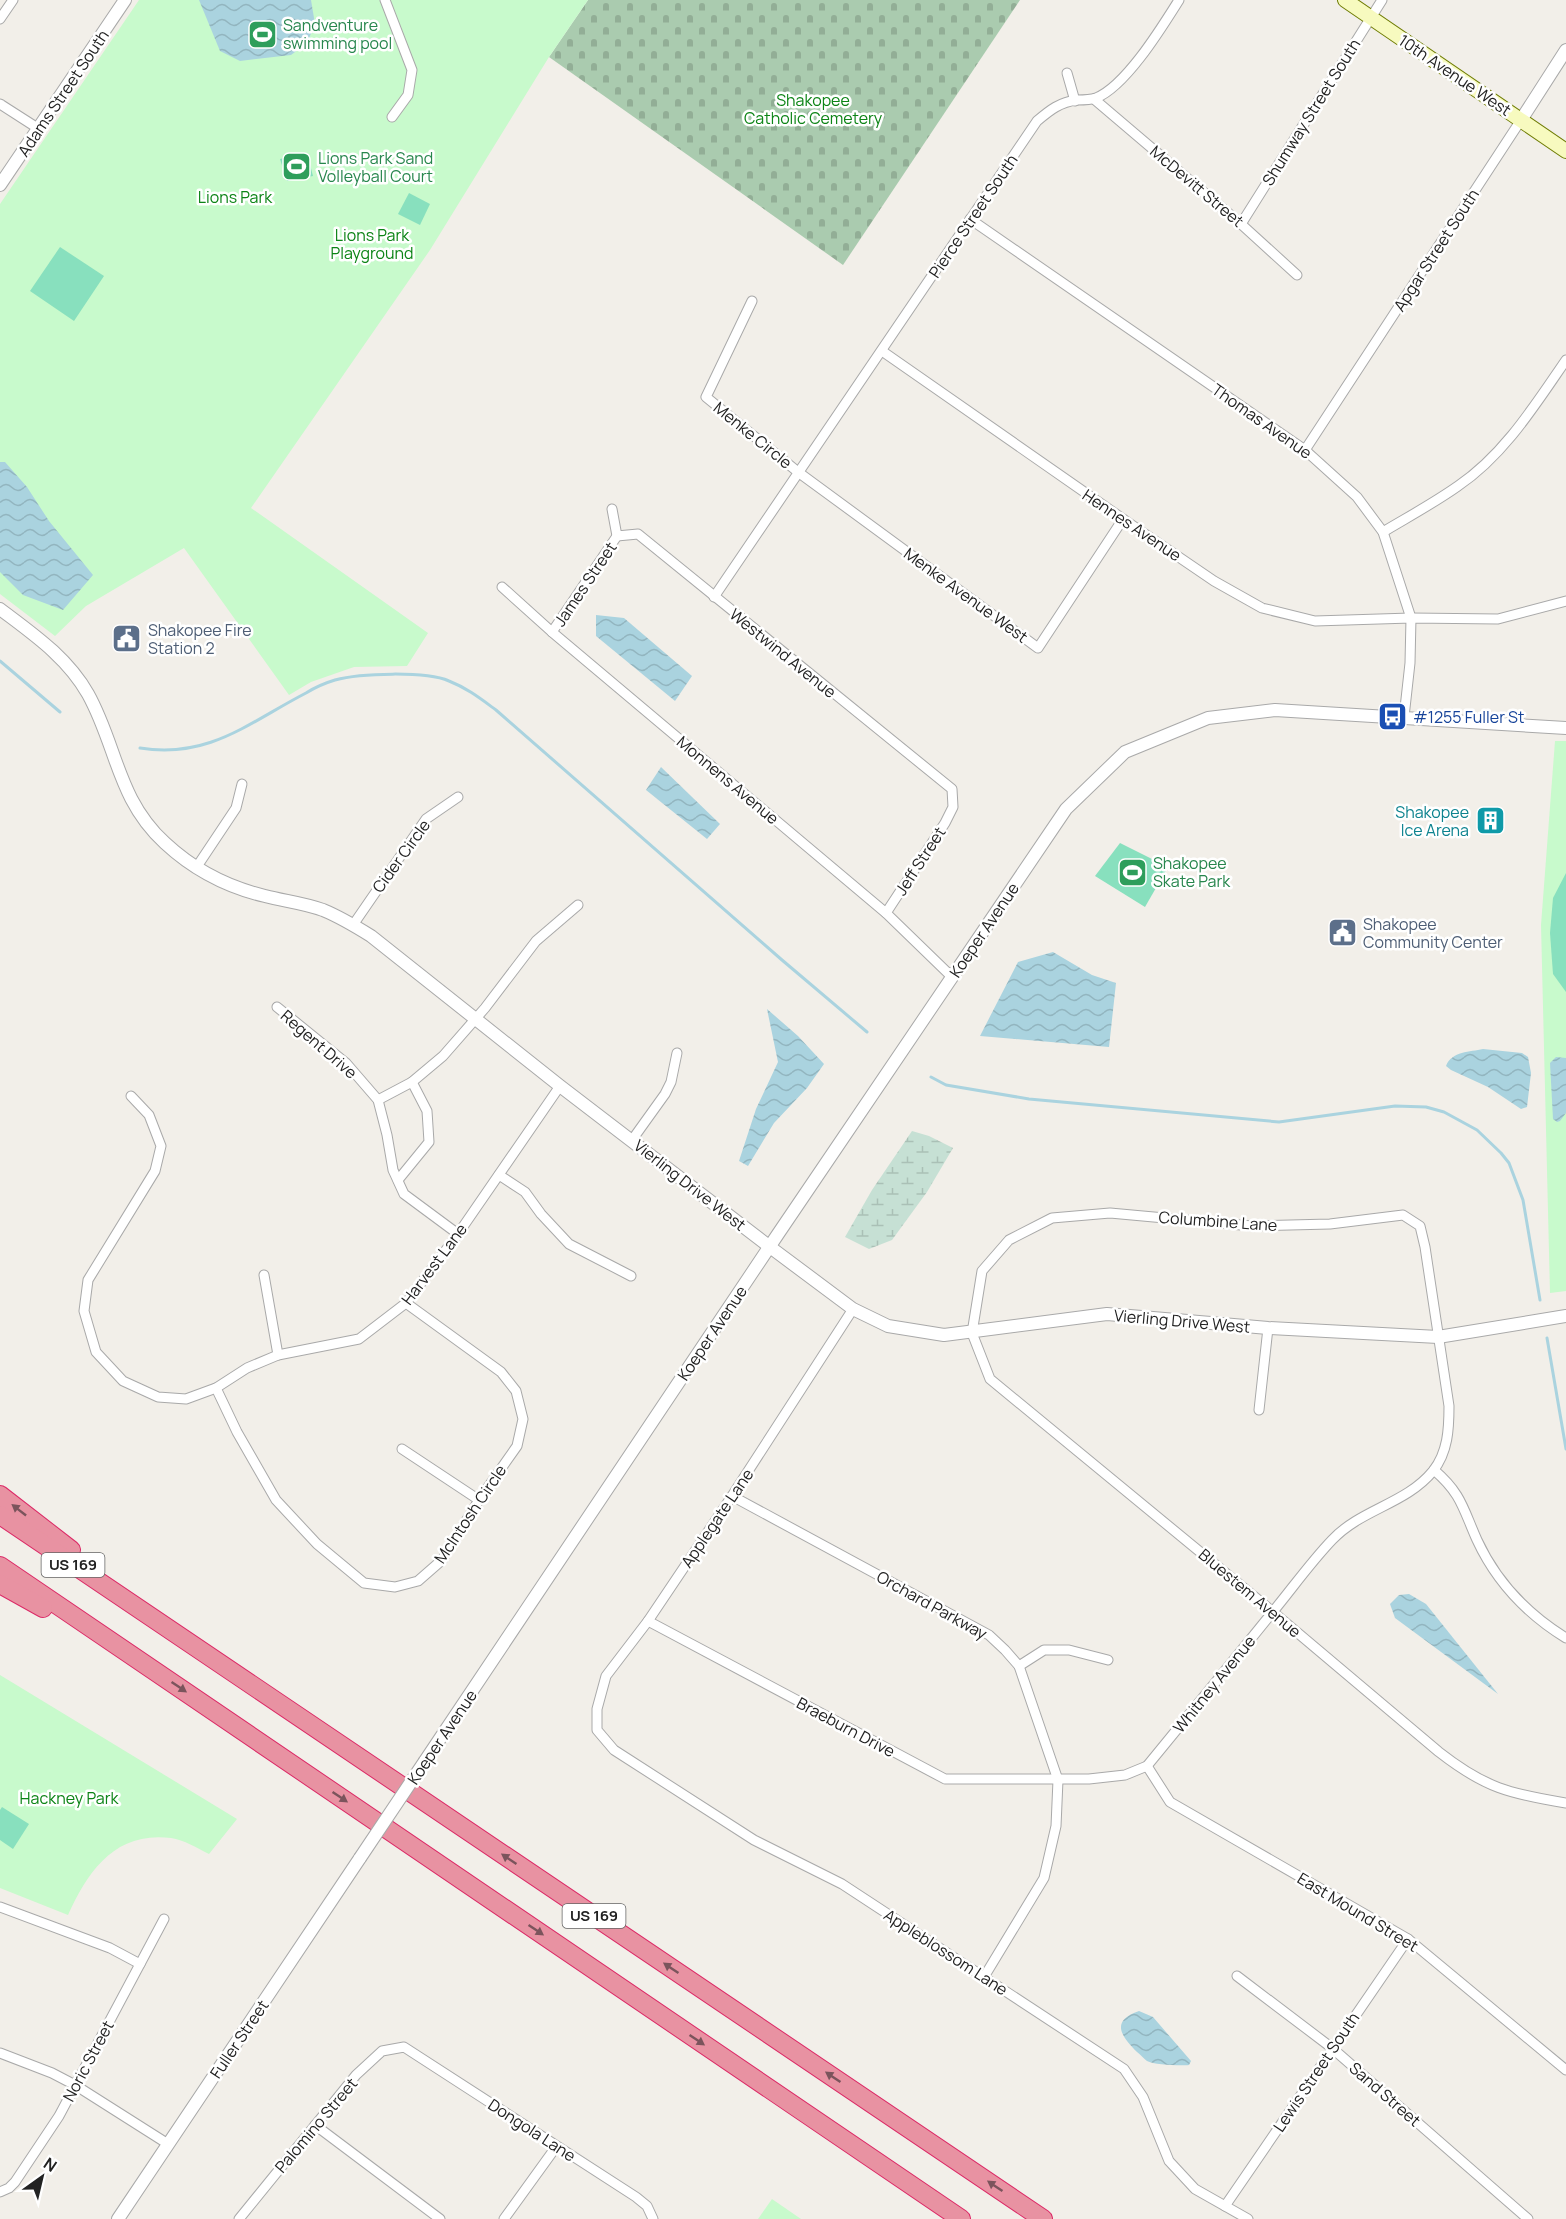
<svg xmlns="http://www.w3.org/2000/svg" width="1566" height="2219" font-family="Manrope,sans-serif">
<style>
.wetland{fill:url(#wetland-marsh)}
.cemetery{fill:url(#cemetery-stones)}
.park{fill:#c8facc}
.pitch{fill:#88e0be}
.water{fill:url(#water-waves)}
.lines{fill:none;stroke-linecap:round;stroke-linejoin:round}
.stream{stroke:#aad3df;stroke-width:3}
.minor-casing{stroke:#a9a9a9;stroke-width:11}
.tertiary-casing{stroke:#a9a9a9;stroke-width:14}
.secondary-casing{stroke:#707d05;stroke-width:16}
.motorway-casing{stroke:#dc2a67;stroke-width:20}
.minor{stroke:#fff;stroke-width:9}
.tertiary{stroke:#fff;stroke-width:12}
.secondary{stroke:#f7fabf;stroke-width:14}
.motorway{stroke:#e892a2;stroke-width:18}
.tertiary-bridge-casing{stroke:#a9a9a9;stroke-width:14;stroke-linecap:butt}
.tertiary-bridge{stroke:#fff;stroke-width:12}
.oneway{fill:#7b545c}
.labels{text-anchor:middle;stroke-width:5;stroke-linejoin:round;paint-order:stroke}
.shield{fill:#fff;stroke:#646464;stroke-width:1.5}
.shield-label{font-size:15px;font-weight:bold;fill:#222}
.leisure-label{font-size:16px;fill:#27864d;stroke:#fff;text-anchor:start}
.street-label{font-size:16px;fill:#222;stroke:#fff}
.park-label{font-size:16px;fill:#0c8416;stroke:#fff}
.service-label{font-size:16px;fill:#4e5e75;stroke:#fff;text-anchor:start}
.transit-label{font-size:16px;fill:#164399;stroke:#fff;text-anchor:start}
.culture-label{font-size:16px;fill:#0d838f;stroke:#fff;text-anchor:end}
</style>
<defs>
<pattern id="wetland-marsh" width="20" height="14" patternUnits="userSpaceOnUse" patternTransform="scale(1.5)"><rect width="20" height="14" fill="#c6e0d4"/><path d="M1 5h8M5 5V1M11 12h8M15 12V8" fill="none" stroke="#aac0b6"/></pattern>
<pattern id="cemetery-stones" width="16" height="16" patternUnits="userSpaceOnUse" patternTransform="scale(1.5)"><rect width="16" height="16" fill="#aacbaf"/><path d="M2 7V4a2 2 0 0 1 4 0v3zM10 15v-3a2 2 0 0 1 4 0v3z" fill="#92ae96"/></pattern>
<pattern id="water-waves" width="16" height="10" patternUnits="userSpaceOnUse" patternTransform="scale(1.5)"><rect width="16" height="10" fill="#aad3df"/><path d="M0 5q4-4 8 0t8 0" fill="none" stroke="#92b5bf"/></pattern>
</defs>
<rect width="100%" height="100%" fill="#f2efe9"/>
<polygon class="wetland" points="912,1131 929,1136 953,1148 927,1192 892,1240 869,1249 845,1237 872,1190"/>
<polygon class="cemetery" points="588,0 1020,0 843,265 549,57"/>
<g class="park">
<polygon points="139,0 588,0 549,57 430,250 251,508 428,633 407,666 354,667 311,682 289,695 184,548 86,606 55,636 0,594 0,204"/>
<polygon points="1555,741 1566,741 1566,1291 1550,1293 1541,925"/>
<path d="M 0,1675 L 237,1819 L 209,1854 C 197,1848 184,1840 171,1838 C 115,1831 88,1871 68,1915 L 0,1888 Z"/>
<polygon points="772,2199 801,2219 758,2219"/>
</g>
<g class="pitch">
<polygon points="307,153 313,176 287,181 280,159"/>
<polygon points="409,193 430,204 420,225 398,214"/>
<polygon points="60,247 104,276 74,321 30,291"/>
<polygon points="1120,843 1168,867 1145,907 1095,876"/>
<polygon points="1566,873 1566,992 1553,974 1550,933 1553,898"/>
<polygon points="2,1807 29,1824 13,1849 0,1840 0,1810"/>
</g>
<g class="water">
<polygon points="199,0 311,0 315,24 307,43 291,55 240,61 220,51"/>
<polygon points="0,462 5,462 27,487 49,521 93,575 63,610 23,595 0,572"/>
<polygon points="596,615 624,618 692,676 675,701 596,636"/>
<polygon points="661,767 720,824 707,839 646,790"/>
<polygon points="1053,952 1092,975 1116,983 1109,1047 980,1036 1018,962"/>
<polygon points="767,1009 798,1036 824,1064 807,1088 774,1123 748,1166 739,1161 756,1109 778,1062"/>
<path d="M 1483,1049 L 1522,1053 L 1528,1057 L 1531,1073 L 1527,1107 L 1521,1109 L 1488,1087 L 1451,1070 L 1446,1066 C 1452,1051 1470,1052 1483,1049 Z"/>
<polygon points="1556,1057 1566,1058 1566,1113 1560,1121 1557,1122 1553,1119 1550,1063"/>
<polygon points="1409,1594 1426,1604 1498,1694 1395,1618 1390,1604 1399,1595"/>
<path d="M 1139,2011 L 1153,2017 L 1191,2061 L 1189,2065 C 1181,2066 1154,2065 1147,2061 C 1144,2059 1140,2054 1137,2052 C 1121,2036 1110,2021 1139,2011 Z"/>
</g>
<g class="lines">
<g class="stream">
<polyline points="0,661 60,712"/>
<path d="M 140,748 C 209,759 248,723 306,693 C 314,688 325,683 335,680 C 360,673 426,671 449,681 C 467,688 481,699 496,710 L 782,960 L 867,1032"/>
<polyline points="931,1077 946,1085 1029,1099 1279,1122 1395,1106 1426,1107 1444,1112 1477,1130 1501,1153 1509,1163 1523,1200 1540,1300"/>
<polyline points="1547,1338 1566,1449"/>
</g>
<defs>
<g id="minor">
<polyline points="385,0 412,70 408,95 392,117"/>
<polyline points="0,19 13,0"/>
<polyline points="1067,73 1075,101"/>
<polyline points="1094,99 1241,224 1297,275"/>
<polyline points="0,104 39,129"/>
<polyline points="970,219 1305,450 1357,497 1383,532 1411,618 1410,663 1404,717"/>
<polyline points="1241,224 1382,0"/>
<polyline points="752,301 706,397 798,472 1038,648 1123,519"/>
<polyline points="882,351 1123,519 1214,581 1262,608 1315,621 1411,618 1498,619 1566,601"/>
<polyline points="1305,450 1521,120"/>
<polyline points="612,509 617,536 638,534 952,789 953,807 945,823 886,913"/>
<path d="M 1383,532 C 1408,517 1434,503 1458,486 C 1504,455 1535,405 1566,360"/>
<polyline points="502,587 552,632 886,913 952,977"/>
<path d="M 714,597 L 1037,121 C 1050,110 1060,102 1077,100 C 1083,100 1090,100 1096,98 C 1126,86 1162,27 1179,0"/>
<polyline points="552,632 617,536"/>
<polyline points="196,868 236,808 242,784"/>
<polyline points="353,925 426,819 458,797"/>
<polyline points="277,1007 346,1063 378,1100 387,1135 393,1170 404,1194 458,1234"/>
<polyline points="131,1096 149,1115 161,1146 155,1171 88,1280 84,1311 96,1352 123,1381 158,1397 186,1399 216,1388 247,1368 278,1355 359,1339 406,1303 458,1234 560,1086"/>
<polyline points="378,1100 412,1082 443,1056 485,1008 536,941 578,905"/>
<polyline points="632,1140 665,1094 671,1082 677,1053"/>
<polyline points="499,1175 525,1192 541,1214 569,1244 631,1276"/>
<polyline points="398,1180 429,1142 427,1111 412,1082"/>
<polyline points="264,1275 278,1355"/>
<polyline points="853,1309 732,1496 648,1621 606,1676 597,1709 597,1730 614,1750 754,1840 842,1884 1124,2069 1143,2097 1169,2161 1195,2189 1248,2219"/>
<polyline points="216,1388 237,1432 276,1500 317,1544 364,1583 395,1587 418,1581 442,1560 479,1500 517,1446 523,1419 516,1391 501,1372 406,1303"/>
<polyline points="1259,1410 1268,1328"/>
<polyline points="402,1449 479,1500"/>
<path d="M 1434,1470 C 1462,1494 1463,1509 1477,1540 C 1496,1581 1527,1614 1566,1638"/>
<polyline points="732,1496 989,1635 1005,1650 1019,1666 1058,1780 1056,1826 1044,1878 984,1977"/>
<path d="M 648,1621 L 945,1779 L 1089,1779 L 1125,1775 L 1147,1766 C 1188,1716 1230,1665 1271,1614 C 1291,1590 1310,1563 1332,1540 C 1361,1509 1406,1504 1433,1471 C 1448,1452 1449,1429 1449,1406 L 1425,1247 L 1420,1226 L 1403,1215 L 1330,1224 L 1252,1226 L 1110,1213 L 1052,1218 L 1009,1240 L 982,1271 L 972,1333 L 990,1379 L 1273,1612 L 1439,1752 C 1485,1788 1510,1794 1566,1803"/>
<polyline points="1019,1666 1044,1650 1069,1650 1108,1660"/>
<polyline points="1147,1766 1170,1802 1408,1939 1566,2070"/>
<polyline points="0,1907 110,1948 140,1964"/>
<polyline points="1237,1976 1332,2048 1528,2219"/>
<polyline points="0,2053 52,2073 75,2085 168,2144"/>
<polyline points="315,2125 440,2219"/>
<polyline points="0,2192 9,2188 15,2182 59,2116 164,1919"/>
<polyline points="1225,2206 1408,1939"/>
<polyline points="239,2219 356,2075 382,2051 404,2047 636,2197 647,2206 653,2219"/>
<polyline points="504,2219 556,2147"/>
</g>
<g id="tertiary">
<polyline points="1521,120 1566,50"/>
<polyline points="0,185 125,0"/>
<path d="M 0,609 C 33,634 67,657 88,694 C 117,746 117,799 165,843 C 194,870 227,887 265,896 C 284,901 304,903 323,910 C 340,917 355,926 371,936 L 560,1086 L 770,1247 L 853,1309 L 888,1326 L 944,1335 L 1107,1314 L 1268,1328 L 1438,1337 L 1566,1316"/>
<polyline points="425,1761 778,1234 1066,809 1125,752 1208,718 1275,710 1566,728"/>
<polyline points="118,2219 360,1858"/>
</g>
<polyline id="secondary" points="1345,0 1566,151"/>
<g id="motorway">
<polyline points="0,1495 71,1550"/>
<polyline points="0,1515 1043,2219"/>
<polyline points="0,1566 961,2219"/>
<polyline points="0,1584 43,1608"/>
</g>
</defs>
<use href="#minor" class="minor-casing"/>
<use href="#tertiary" class="tertiary-casing"/>
<use href="#secondary" class="secondary-casing"/>
<use href="#motorway" class="motorway-casing"/>
<use href="#minor" class="minor"/>
<use href="#tertiary" class="tertiary"/>
<use href="#secondary" class="secondary"/>
<use href="#motorway" class="motorway"/>
<defs>
<polyline id="tertiary-bridge" points="360,1858 425,1761"/>
</defs>
<use href="#tertiary-bridge" class="tertiary-bridge-casing"/>
<use href="#tertiary-bridge" class="tertiary-bridge"/>
</g>
<defs><path id="oneway-solid" d="M-6-.8H1V-3.2L6.5 0L1 3.2V.8H-6Z" transform="scale(1.5)"/></defs>
<g class="oneway">
<use href="#oneway-solid" transform="translate(19 1510) rotate(-142)"/>
<use href="#oneway-solid" transform="translate(179 1687) rotate(34)"/>
<use href="#oneway-solid" transform="translate(340 1797) rotate(34)"/>
<use href="#oneway-solid" transform="translate(509 1859) rotate(-146)"/>
<use href="#oneway-solid" transform="translate(536 1930) rotate(34)"/>
<use href="#oneway-solid" transform="translate(671 1968) rotate(-146)"/>
<use href="#oneway-solid" transform="translate(697 2040) rotate(34)"/>
<use href="#oneway-solid" transform="translate(833 2077) rotate(-146)"/>
<use href="#oneway-solid" transform="translate(995 2186) rotate(-146)"/>
</g>
<defs>
<symbol id="stadium-square" viewBox="-11 -11 22 22"><rect x="-9" y="-9" width="18" height="18" rx="4" fill="#2e9e5b" stroke="#fff"/><path d="M0-5a6.5 5 0 1 0 0 10a6.5 5 0 1 0 0-10ZM-3.5-1.8h7v3.6h-7Z" fill="#fff"/></symbol>
<symbol id="civic-square" viewBox="-11 -11 22 22"><rect x="-9" y="-9" width="18" height="18" rx="4" fill="#5c6f8a" stroke="#fff"/><path d="M-.6-6.5H3V-4.5H.6V-3L4-1V1h2V6H-6V1h2V-1L-.6-3ZM-1.2 2.5V6h2.4V2.5Z" fill="#fff"/></symbol>
<symbol id="bus-square" viewBox="-11 -11 22 22"><rect x="-9" y="-9" width="18" height="18" rx="4" fill="#1a4fb4" stroke="#fff"/><path d="M-5-6H5V4H4V6H2V4H-2V6H-4V4H-5ZM-3.5-4V0h7V-4ZM-3.5 1.2v1.5H-2V1.2ZM2 1.2v1.5H3.5V1.2Z" fill="#fff"/></symbol>
<symbol id="building-square" viewBox="-11 -11 22 22"><rect x="-9" y="-9" width="18" height="18" rx="4" fill="#0f9aa8" stroke="#fff"/><path d="M-4-6H4V6H1V3H-1V6H-4ZM-2.5-4.3h1.7v1.8h-1.7ZM.8-4.3h1.7v1.8H.8ZM-2.5-1h1.7V.8h-1.7ZM.8-1h1.7V.8H.8Z" fill="#fff"/></symbol>
</defs>
<g fill-rule="evenodd">
<use href="#stadium-square" x="246" y="18" width="33" height="33"/>
<use href="#stadium-square" x="280" y="150" width="33" height="33"/>
<use href="#civic-square" x="110" y="622" width="33" height="33"/>
<use href="#bus-square" x="1376" y="700" width="33" height="33"/>
<use href="#building-square" x="1474" y="804" width="33" height="33"/>
<use href="#stadium-square" x="1116" y="856" width="33" height="33"/>
<use href="#civic-square" x="1326" y="916" width="33" height="33"/>
</g>
<g class="labels">
<g class="shield">
<rect x="41.5" y="1553" width="63" height="24" rx="4.5"/>
<rect x="562.5" y="1904" width="63" height="24" rx="4.5"/>
</g>
<g class="shield-label">
<text x="73" y="1570">US 169</text>
<text x="594" y="1921">US 169</text>
</g>
<g class="leisure-label">
<text x="283" y="31">Sandventure<tspan x="283" dy="18">swimming pool</tspan></text>
<text x="318" y="164">Lions Park Sand<tspan x="318" dy="18">Volleyball Court</tspan></text>
<text x="1153" y="869">Shakopee<tspan x="1153" dy="18">Skate Park</tspan></text>
</g>
<g class="street-label">
<text transform="translate(1455 75) rotate(34)" y="6">10th Avenue West</text>
<text transform="translate(63 93) rotate(-56)" y="6">Adams Street South</text>
<text transform="translate(1311 112) rotate(-58)" y="6">Shumway Street South</text>
<text transform="translate(1197 186) rotate(40)" y="6">McDevitt Street</text>
<text transform="translate(973 216) rotate(-56)" y="6">Pierce Street South</text>
<text transform="translate(1436 250) rotate(-57)" y="6">Apgar Street South</text>
<text transform="translate(1262 421) rotate(35)" y="6">Thomas Avenue</text>
<text transform="translate(753 435) rotate(39)" y="6">Menke Circle</text>
<text transform="translate(1132 525) rotate(34)" y="6">Hennes Avenue</text>
<text transform="translate(585 584) rotate(-56)" y="6">James Street</text>
<text transform="translate(966 595) rotate(36)" y="6">Menke Avenue West</text>
<text transform="translate(783 653) rotate(39)" y="6">Westwind Avenue</text>
<text transform="translate(728 780) rotate(40)" y="6">Monnens Avenue</text>
<text transform="translate(401 856) rotate(-54)" y="6">Cider Circle</text>
<text transform="translate(920 861) rotate(-57)" y="6">Jeff Street</text>
<text transform="translate(984 930) rotate(-56)" y="6">Koeper Avenue</text>
<text transform="translate(319 1044) rotate(41)" y="6">Regent Drive</text>
<text transform="translate(690 1185) rotate(38)" y="6">Vierling Drive West</text>
<text transform="translate(1218 1221) rotate(4)" y="6">Columbine Lane</text>
<text transform="translate(434 1264) rotate(-53)" y="6">Harvest Lane</text>
<text transform="translate(1182 1321) rotate(5)" y="6">Vierling Drive West</text>
<text transform="translate(712 1333) rotate(-56)" y="6">Koeper Avenue</text>
<text transform="translate(470 1514) rotate(-56)" y="6">McIntosh Circle</text>
<text transform="translate(717 1518) rotate(-56)" y="6">Applegate Lane</text>
<text transform="translate(1250 1593) rotate(40)" y="6">Bluestem Avenue</text>
<text transform="translate(932 1605) rotate(29)" y="6">Orchard Parkway</text>
<text transform="translate(1214 1684) rotate(-51)" y="6">Whitney Avenue</text>
<text transform="translate(846 1727) rotate(28)" y="6">Braeburn Drive</text>
<text transform="translate(442 1737) rotate(-56)" y="6">Koeper Avenue</text>
<text transform="translate(1358 1912) rotate(31)" y="6">East Mound Street</text>
<text transform="translate(946 1952) rotate(33)" y="6">Appleblossom Lane</text>
<text transform="translate(239 2039) rotate(-56)" y="6">Fuller Street</text>
<text transform="translate(88 2061) rotate(-62)" y="6">Noric Street</text>
<text transform="translate(1316 2072) rotate(-56)" y="6">Lewis Street South</text>
<text transform="translate(1385 2094) rotate(41)" y="6">Sand Street</text>
<text transform="translate(316 2125) rotate(-50)" y="6">Palomino Street</text>
<text transform="translate(532 2130) rotate(33)" y="6">Dongola Lane</text>
</g>
<g class="park-label">
<text x="813" y="106">Shakopee<tspan x="813" dy="18">Catholic Cemetery</tspan></text>
<text x="235" y="203">Lions Park</text>
<text x="372" y="241">Lions Park<tspan x="372" dy="18">Playground</tspan></text>
<text x="69" y="1804">Hackney Park</text>
</g>
<g class="service-label">
<text x="148" y="636">Shakopee Fire<tspan x="148" dy="18">Station 2</tspan></text>
<text x="1363" y="930">Shakopee<tspan x="1363" dy="18">Community Center</tspan></text>
</g>
<g class="transit-label">
<text x="1413" y="723">#1255 Fuller St</text>
</g>
<g class="culture-label">
<text x="1469" y="818">Shakopee<tspan x="1469" dy="18">Ice Arena</tspan></text>
</g>
</g>
<g transform="translate(42 2177) rotate(34)" stroke="#ffffff" stroke-width="4.5" paint-order="stroke">
<path d="M0-4.5L10 22L0 15L-10 22Z" fill="#222222"/>
<text y="-9" font-size="16" font-weight="bold" text-anchor="middle" fill="#222222">N</text>
</g>
</svg>
